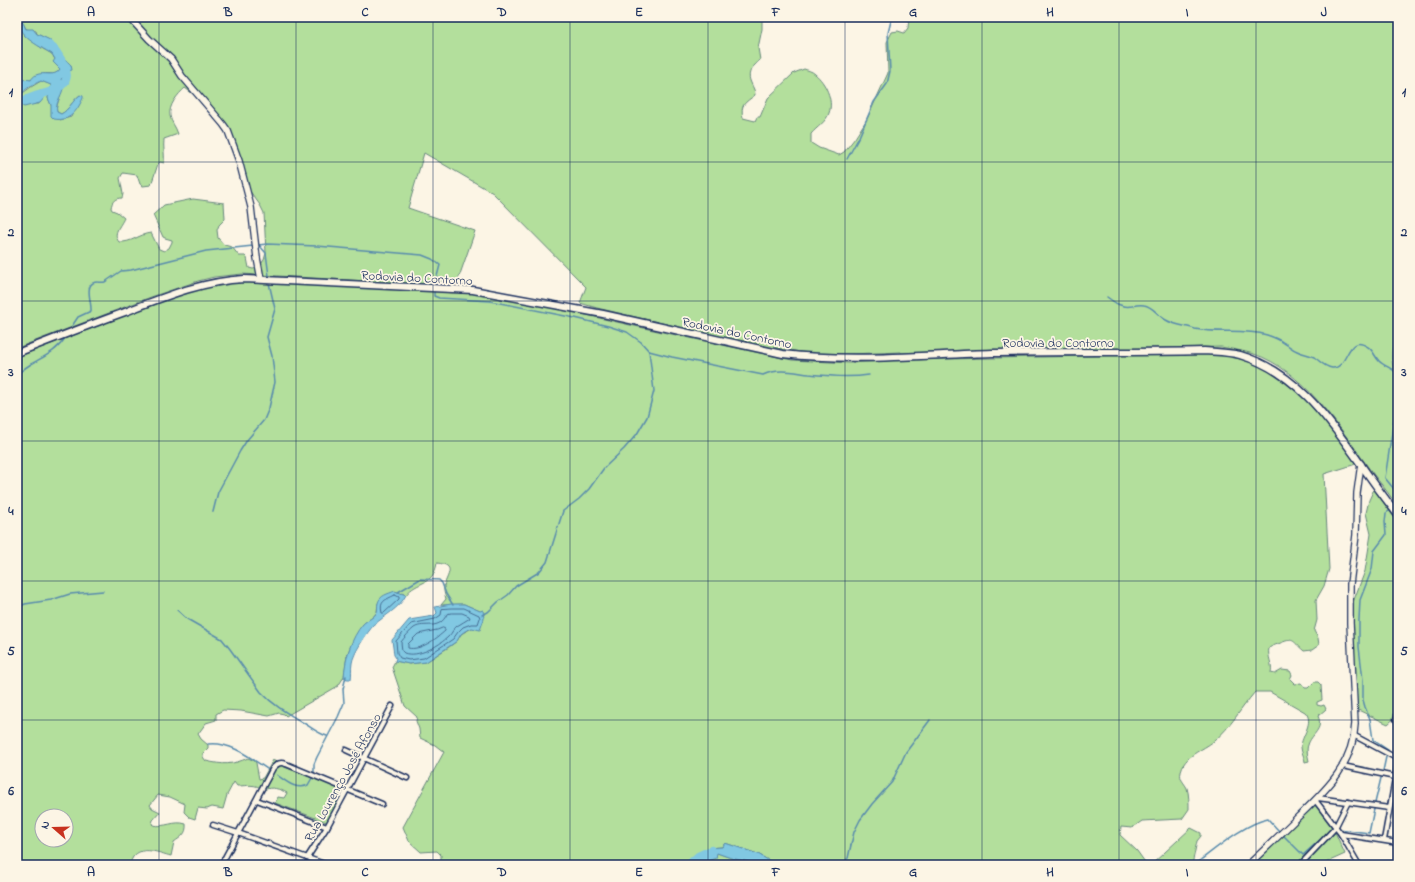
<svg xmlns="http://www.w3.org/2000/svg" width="1415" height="882" font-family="'Indie Flower',sans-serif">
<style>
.green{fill:#b3df9c;stroke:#67877d;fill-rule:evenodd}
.water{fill:#81c8e2;stroke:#588bad}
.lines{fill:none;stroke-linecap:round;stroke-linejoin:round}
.shore{stroke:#446c93;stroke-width:1}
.stream{stroke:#588bad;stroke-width:1.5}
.river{stroke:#81c8e2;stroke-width:8}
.street-casing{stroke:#1b2f5e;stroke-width:7}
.secondary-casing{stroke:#1b2f5e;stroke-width:8}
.primary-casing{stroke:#1b2f5e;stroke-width:9}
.street{stroke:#fcf5e5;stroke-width:4}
.secondary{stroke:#fcf5e5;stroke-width:5.5}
.primary{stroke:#fcf5e5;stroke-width:6}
.grid{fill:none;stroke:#1b2f5e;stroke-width:1;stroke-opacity:0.55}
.labels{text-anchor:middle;stroke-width:3.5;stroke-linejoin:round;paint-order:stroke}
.street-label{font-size:13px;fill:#1b2f5e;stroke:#fcf5e5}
.neatline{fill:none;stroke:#1b2f5e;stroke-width:1.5}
.grid-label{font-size:13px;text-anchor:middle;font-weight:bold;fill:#1b2f5e}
</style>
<rect width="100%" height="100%" fill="#fcf5e5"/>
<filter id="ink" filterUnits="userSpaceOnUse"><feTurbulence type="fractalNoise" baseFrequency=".025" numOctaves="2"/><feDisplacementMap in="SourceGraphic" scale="8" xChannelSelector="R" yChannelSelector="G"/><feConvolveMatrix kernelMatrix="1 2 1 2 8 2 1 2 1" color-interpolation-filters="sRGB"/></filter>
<g filter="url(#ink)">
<g class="green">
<path d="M 20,17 L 762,17 L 762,29 L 758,48 L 760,60 C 753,67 746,72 751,83 C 753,88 755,90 755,95 C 745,103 740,104 743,118 L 755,121 L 757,117 L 760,117 L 768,98 L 794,73 L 804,69 C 807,70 812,71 815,74 C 825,82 834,100 829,113 C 826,122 817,127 811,134 L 811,143 L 819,148 L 839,155 L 844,152 L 855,138 L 867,119 L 888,73 L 887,42 L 892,32 L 898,31 L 904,33 L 908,28 L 909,17 L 1398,17 L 1398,337 C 1390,347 1391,360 1394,371 L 1398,372 L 1398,509 C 1392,495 1375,478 1366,464 C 1339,426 1301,369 1254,354 C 1243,351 1232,349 1221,347 L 936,352 L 901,353 L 901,352 L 823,355 L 765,347 L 597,308 L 580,303 L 586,287 L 493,193 L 424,153 L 408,208 L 475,231 L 458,280 L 420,284 L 242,274 L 214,277 L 198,281 L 151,297 L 17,348 L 17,103 L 18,104 L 39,104 L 37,92 L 31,97 L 29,101 L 27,103 L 20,103 L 19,101 L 20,95 L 31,87 L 41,81 L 52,85 L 48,98 L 51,105 L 60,120 L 71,117 L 80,95 C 72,101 69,110 61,114 L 57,112 L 56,109 L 60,96 L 61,79 L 65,77 L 68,71 C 67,67 67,61 64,58 C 59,51 51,50 49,40 L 37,34 L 36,31 L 26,29 ZM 185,88 L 209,106 L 230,137 L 249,190 L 260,205 L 264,213 L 266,253 L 264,260 L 258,268 L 253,269 L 249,268 L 247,258 L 245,256 L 239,256 L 232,247 L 224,245 L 218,238 L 217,230 L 219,225 L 225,219 L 224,203 L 193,199 L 164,205 L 153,215 L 163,237 L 165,238 L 172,240 L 172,242 L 169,248 L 164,251 L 159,249 L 151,233 C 139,234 132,243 119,242 C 112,233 120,227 124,218 L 117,212 L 112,210 L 111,208 C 112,201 115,198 122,198 L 123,194 L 120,178 L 123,173 L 137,175 L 140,184 L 143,186 L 151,185 L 158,164 L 160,162 L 164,163 C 165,155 163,147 164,139 L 178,134 C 176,127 171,122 170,116 C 168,106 178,94 185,88 Z"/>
<path d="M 17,21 L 24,35 L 43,49 L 52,54 L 60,69 C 55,77 50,72 43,74 C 39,75 35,79 31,80 C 24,81 21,79 17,86 Z"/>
<path d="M 238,282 L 465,292 L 525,301 L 630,325 L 792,360 L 849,363 L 901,360 L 1181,354 C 1198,354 1216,353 1232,357 C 1289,369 1326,417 1356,464 L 1324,474 L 1329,569 L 1324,586 L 1316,600 L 1317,620 L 1314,631 L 1318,638 L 1319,645 L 1312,650 L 1304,651 C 1291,640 1295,637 1278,644 C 1275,645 1272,646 1269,648 C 1267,657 1273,664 1271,673 L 1275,674 L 1282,670 L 1290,671 L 1292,675 L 1290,679 L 1295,684 L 1301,683 L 1305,688 L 1308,688 L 1314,682 L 1318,682 L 1321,685 L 1322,700 L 1317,702 L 1317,705 L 1321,706 L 1324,705 L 1326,709 L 1318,716 C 1324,730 1311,734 1308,745 C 1306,750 1308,756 1309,761 L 1305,762 C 1305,757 1301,753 1301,747 C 1301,736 1315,722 1305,712 L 1270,692 L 1255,692 C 1241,708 1231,727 1214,741 C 1203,750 1183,756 1181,772 C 1179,779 1184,782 1187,788 C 1189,794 1189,803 1189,809 L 1182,819 L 1142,821 L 1132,828 L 1121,827 L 1120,835 L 1137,851 L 1147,865 L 776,865 L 758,854 L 725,843 L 722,847 L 708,848 L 688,865 L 441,865 L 441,855 L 437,851 L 421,852 L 409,841 L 403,827 L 444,752 L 435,745 L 420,738 L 419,729 L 416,721 L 417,717 L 405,706 L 392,667 L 395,661 L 409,664 L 426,662 L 449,647 L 457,641 L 461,634 L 472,628 L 480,611 L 464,604 L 441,605 L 446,599 C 445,595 443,590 444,586 C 447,575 457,565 437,563 C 433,587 417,580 406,595 L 403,593 L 378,603 L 377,612 L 373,617 L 364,623 L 352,643 L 347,655 L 344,677 L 338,686 L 286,716 L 284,714 L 279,713 L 269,716 L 241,711 L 223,710 L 216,714 L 216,720 L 206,723 L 198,734 L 201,739 L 208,745 L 208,748 L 203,753 L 203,757 L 206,761 C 223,765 232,765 248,758 L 255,761 L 256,763 L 259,779 L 263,778 L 273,760 L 282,766 L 346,791 L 329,823 L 275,803 L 278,797 L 284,798 L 287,793 C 280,789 271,786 264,790 C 255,783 247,786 237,786 L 234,782 L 227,795 L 223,809 L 212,807 L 207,809 L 198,808 L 195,819 L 189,817 L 184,812 L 185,804 L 170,797 L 158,795 L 150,805 L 152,808 L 160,812 L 153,820 L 152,824 L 153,825 C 165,828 174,820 186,824 C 187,834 181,837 174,842 L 171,856 C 159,853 142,845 133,857 C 131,860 131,862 129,865 L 17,865 L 17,357 L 181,294 L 200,288 ZM 42,816 L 66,816 L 66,840 L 42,840 Z"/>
<polygon points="1374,489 1398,523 1398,682 1396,687 1398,697 1398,715 1388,724 1356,709 1352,605 1365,571 1371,534 1366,513 1369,500"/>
<polygon points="1314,803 1335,832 1345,854 1323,864 1323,865 1249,865"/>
<polygon points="1191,828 1201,833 1201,836 1197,841 1192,865 1151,865"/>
<polygon points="717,853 731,858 755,863 756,865 696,865"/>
</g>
<g class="water">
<path d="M 17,17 L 20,17 L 26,29 L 33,29 L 37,34 L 50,40 C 51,50 59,51 64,58 C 67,61 68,62 71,65 L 72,70 L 68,71 L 65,77 L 61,79 C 62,82 63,86 63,89 C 61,97 55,103 57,112 L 61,114 C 69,110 72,101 80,95 L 83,96 L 83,98 C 77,111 70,122 54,119 L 51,116 L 51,105 L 48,98 L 51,85 L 41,81 C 33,84 16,93 20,103 L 27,103 L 29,101 L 31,97 L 40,91 L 44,93 L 45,97 L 40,103 L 24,107 L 17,103 C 17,93 15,76 31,80 C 32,78 34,76 36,75 C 44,71 55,78 60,69 L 53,62 L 55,59 L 52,54 C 38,45 17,37 17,17 Z"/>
<path d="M 395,591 L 406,595 C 399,609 385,615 374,625 C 367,632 353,654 352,663 C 351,669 352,674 351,679 L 347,679 L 344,677 C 345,659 351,638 363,624 C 367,620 374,618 377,612 C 378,610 377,606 378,603 C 380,595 388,594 395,591 Z"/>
<polygon points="451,604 464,604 480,611 483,610 484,619 480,630 472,628 465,631 461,634 457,641 426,662 409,664 395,661 396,658 394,655 392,640 409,620 434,616 437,613 435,607"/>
<polygon points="725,843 758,854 776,865 756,865 754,863 731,858 717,853 716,858 696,865 688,865 708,848 722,847"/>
</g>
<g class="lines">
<g class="shore">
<path d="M 395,595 L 399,597 L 399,599 L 384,613 L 382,613 C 379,601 385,600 395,595 Z"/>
<polygon points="452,608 464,608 479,615 480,618 478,624 471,624 463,627 458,632 453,639 424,658 409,660 400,658 397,653 396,641 411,624 435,619 441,615 442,609"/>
<path d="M 452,613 L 462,613 L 469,616 L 470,618 C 466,621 461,623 457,626 C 453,629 452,633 449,636 C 439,646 418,658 404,653 L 402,651 L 401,642 C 404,638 410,631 414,628 C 425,621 439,632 447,614 Z"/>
<path d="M 443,628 L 445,629 L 445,631 C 436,639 420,651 408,648 L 408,644 L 418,634 L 437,630 Z"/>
</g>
<g class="stream">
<polyline points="645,17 646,19"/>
<polyline points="847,159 859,137 874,102 887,84 890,71 888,33 892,17"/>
<polyline points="258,245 267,244 317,246 422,255 432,259 440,265 435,284"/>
<polyline points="259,245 266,253 269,276"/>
<polyline points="434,292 434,296 439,298 490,301 575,318 608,326 627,332 641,342 649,351 654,391 647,417 637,434 624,449 604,468 589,489 579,499 563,511 547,562 539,572 516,586 508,595 498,602 488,612 482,615"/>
<path d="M 1107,297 C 1115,303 1122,308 1132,306 C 1136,305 1140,304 1144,305 C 1153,306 1158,316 1166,320 C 1174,325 1186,326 1195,329 C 1219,334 1243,328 1267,335 C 1273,337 1279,339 1284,343 C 1288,345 1292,349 1297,351 C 1302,354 1308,354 1314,357 C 1320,361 1324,367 1332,368 C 1349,369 1346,332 1368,347 C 1373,350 1375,357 1379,361 C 1385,367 1394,368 1398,375"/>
<path d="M 72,326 L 78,317 L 91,311 C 92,304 85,287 93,283 C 96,281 101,283 105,282 L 121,271 L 131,270 L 206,251 L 253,246"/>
<path d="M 649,351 L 672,357 L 763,375 C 778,368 793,372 809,374 C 829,376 849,378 869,375"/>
<path d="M 17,374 C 22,371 27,366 33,363 C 45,356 57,351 65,338"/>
<polyline points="1398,409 1394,419 1385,478 1398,494"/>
<polyline points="1397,503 1398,502"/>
<polyline points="213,512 218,492 240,451 247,440 264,420 269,408 275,382 272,356 267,337 275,309 269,283"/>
<polyline points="398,592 420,579 439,580 442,583 446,594 453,605"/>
<polyline points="17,608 25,604 51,600 70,594 103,591"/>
<path d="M 177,610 L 187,619 L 222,639 L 230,649 L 261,692 C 273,705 287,713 302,722 C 311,727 317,733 327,736"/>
<path d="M 208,744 C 231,741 252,759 270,771"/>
<polyline points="1388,750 1373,740 1370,719 1365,707 1363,700 1363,680 1359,647 1359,620 1360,600 1372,569 1374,551 1386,535 1385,522 1386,513 1389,511"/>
<polyline points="1383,771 1386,757"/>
<polyline points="314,772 314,764 317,757 338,717 344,703 343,689 346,676"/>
<path d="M 277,775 C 286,781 296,791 308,785 L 312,778"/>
<polyline points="1375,803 1381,778"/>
<polyline points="1339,829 1369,833 1374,809"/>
<polyline points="1282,834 1303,855 1332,829"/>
<polyline points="842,865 848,858 854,832 860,820 872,804 892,782 906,752 930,720"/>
<path d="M 1194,865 C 1213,851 1245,823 1268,819 L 1279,831"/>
</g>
<g class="river">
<path d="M 17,103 C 23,101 29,98 35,96 C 54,91 77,86 62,61 C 56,50 53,45 40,41"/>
<polyline points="688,865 698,856 711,850"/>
</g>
<defs>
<g id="street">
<polyline points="1398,712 1396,719 1398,722"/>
<polyline points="1355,736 1398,759"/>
<polyline points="346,750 407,778"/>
<polyline points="1343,766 1395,777"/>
<polyline points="1318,798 1389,808"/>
<polyline points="257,800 327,827"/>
<polyline points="1315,800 1341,834 1359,865"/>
<polyline points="213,825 238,833 327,865"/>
<polyline points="1341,834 1398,843"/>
<polyline points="1384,840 1398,763"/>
<polyline points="307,858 327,827 392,706"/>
<path d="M 221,865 L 273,768 C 278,763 280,762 286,764 L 382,804"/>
<polyline points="1300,865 1335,828 1348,802"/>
</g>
<g id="secondary">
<polyline points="129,17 149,39 171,59 182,76 223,124 228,131 239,161 251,207 257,258 261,279"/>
<path d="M 1248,865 C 1265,849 1282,833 1299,816 C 1327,789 1353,765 1355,724 L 1350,623 L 1350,584 L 1356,535 L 1357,493 L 1361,464"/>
</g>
<path id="primary" d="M 17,353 C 53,339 89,325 125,312 C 164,297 203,281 244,279 L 473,290 L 603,314 L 783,354 C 852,362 922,355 992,353 C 1062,351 1133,353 1204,351 C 1216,352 1228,352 1240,355 C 1294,371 1326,415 1357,459 C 1370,478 1384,497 1398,515"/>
</defs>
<use href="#street" class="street-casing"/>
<use href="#secondary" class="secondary-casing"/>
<use href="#primary" class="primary-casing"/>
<use href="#street" class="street"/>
<use href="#secondary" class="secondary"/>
<use href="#primary" class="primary"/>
</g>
</g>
<path class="grid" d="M 159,17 L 159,865M 296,17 L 296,865M 433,17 L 433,865M 570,17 L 570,865M 708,17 L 708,865M 845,17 L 845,865M 982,17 L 982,865M 1119,17 L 1119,865M 1256,17 L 1256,865M 17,162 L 1398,162M 17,301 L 1398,301M 17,441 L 1398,441M 17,581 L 1398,581M 17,720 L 1398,720"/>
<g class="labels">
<g class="street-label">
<text transform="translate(417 277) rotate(3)" y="5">Rodovia do Contorno</text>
<text transform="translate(737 332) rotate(12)" y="5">Rodovia do Contorno</text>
<text x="1058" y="347">Rodovia do Contorno</text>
<text transform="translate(342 777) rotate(-61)" y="5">Rua Lourenço José Afonso</text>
</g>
</g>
<rect width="1415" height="882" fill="none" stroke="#fcf5e5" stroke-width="44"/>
<g transform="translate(54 828) rotate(290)"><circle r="19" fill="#fcf5e5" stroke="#a2a6af"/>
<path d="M0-3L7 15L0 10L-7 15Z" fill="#c8321e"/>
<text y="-6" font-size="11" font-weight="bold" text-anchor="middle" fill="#1b2f5e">N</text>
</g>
<rect x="22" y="22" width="1371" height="838" class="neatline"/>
<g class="grid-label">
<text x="91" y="16">A</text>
<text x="228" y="16">B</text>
<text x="365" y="16">C</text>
<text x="502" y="16">D</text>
<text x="639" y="16">E</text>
<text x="776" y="16">F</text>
<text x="913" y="16">G</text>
<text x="1050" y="16">H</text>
<text x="1187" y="16">I</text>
<text x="1324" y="16">J</text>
<text x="11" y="96">1</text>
<text x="1404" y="96">1</text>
<text x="11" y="236">2</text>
<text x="1404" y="236">2</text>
<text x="11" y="376">3</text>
<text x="1404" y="376">3</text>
<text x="11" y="515">4</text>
<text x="1404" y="515">4</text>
<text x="11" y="655">5</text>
<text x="1404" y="655">5</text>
<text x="11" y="795">6</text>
<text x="1404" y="795">6</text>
<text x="91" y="876">A</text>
<text x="228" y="876">B</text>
<text x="365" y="876">C</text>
<text x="502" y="876">D</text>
<text x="639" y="876">E</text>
<text x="776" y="876">F</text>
<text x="913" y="876">G</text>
<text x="1050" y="876">H</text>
<text x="1187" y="876">I</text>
<text x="1324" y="876">J</text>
</g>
</svg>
